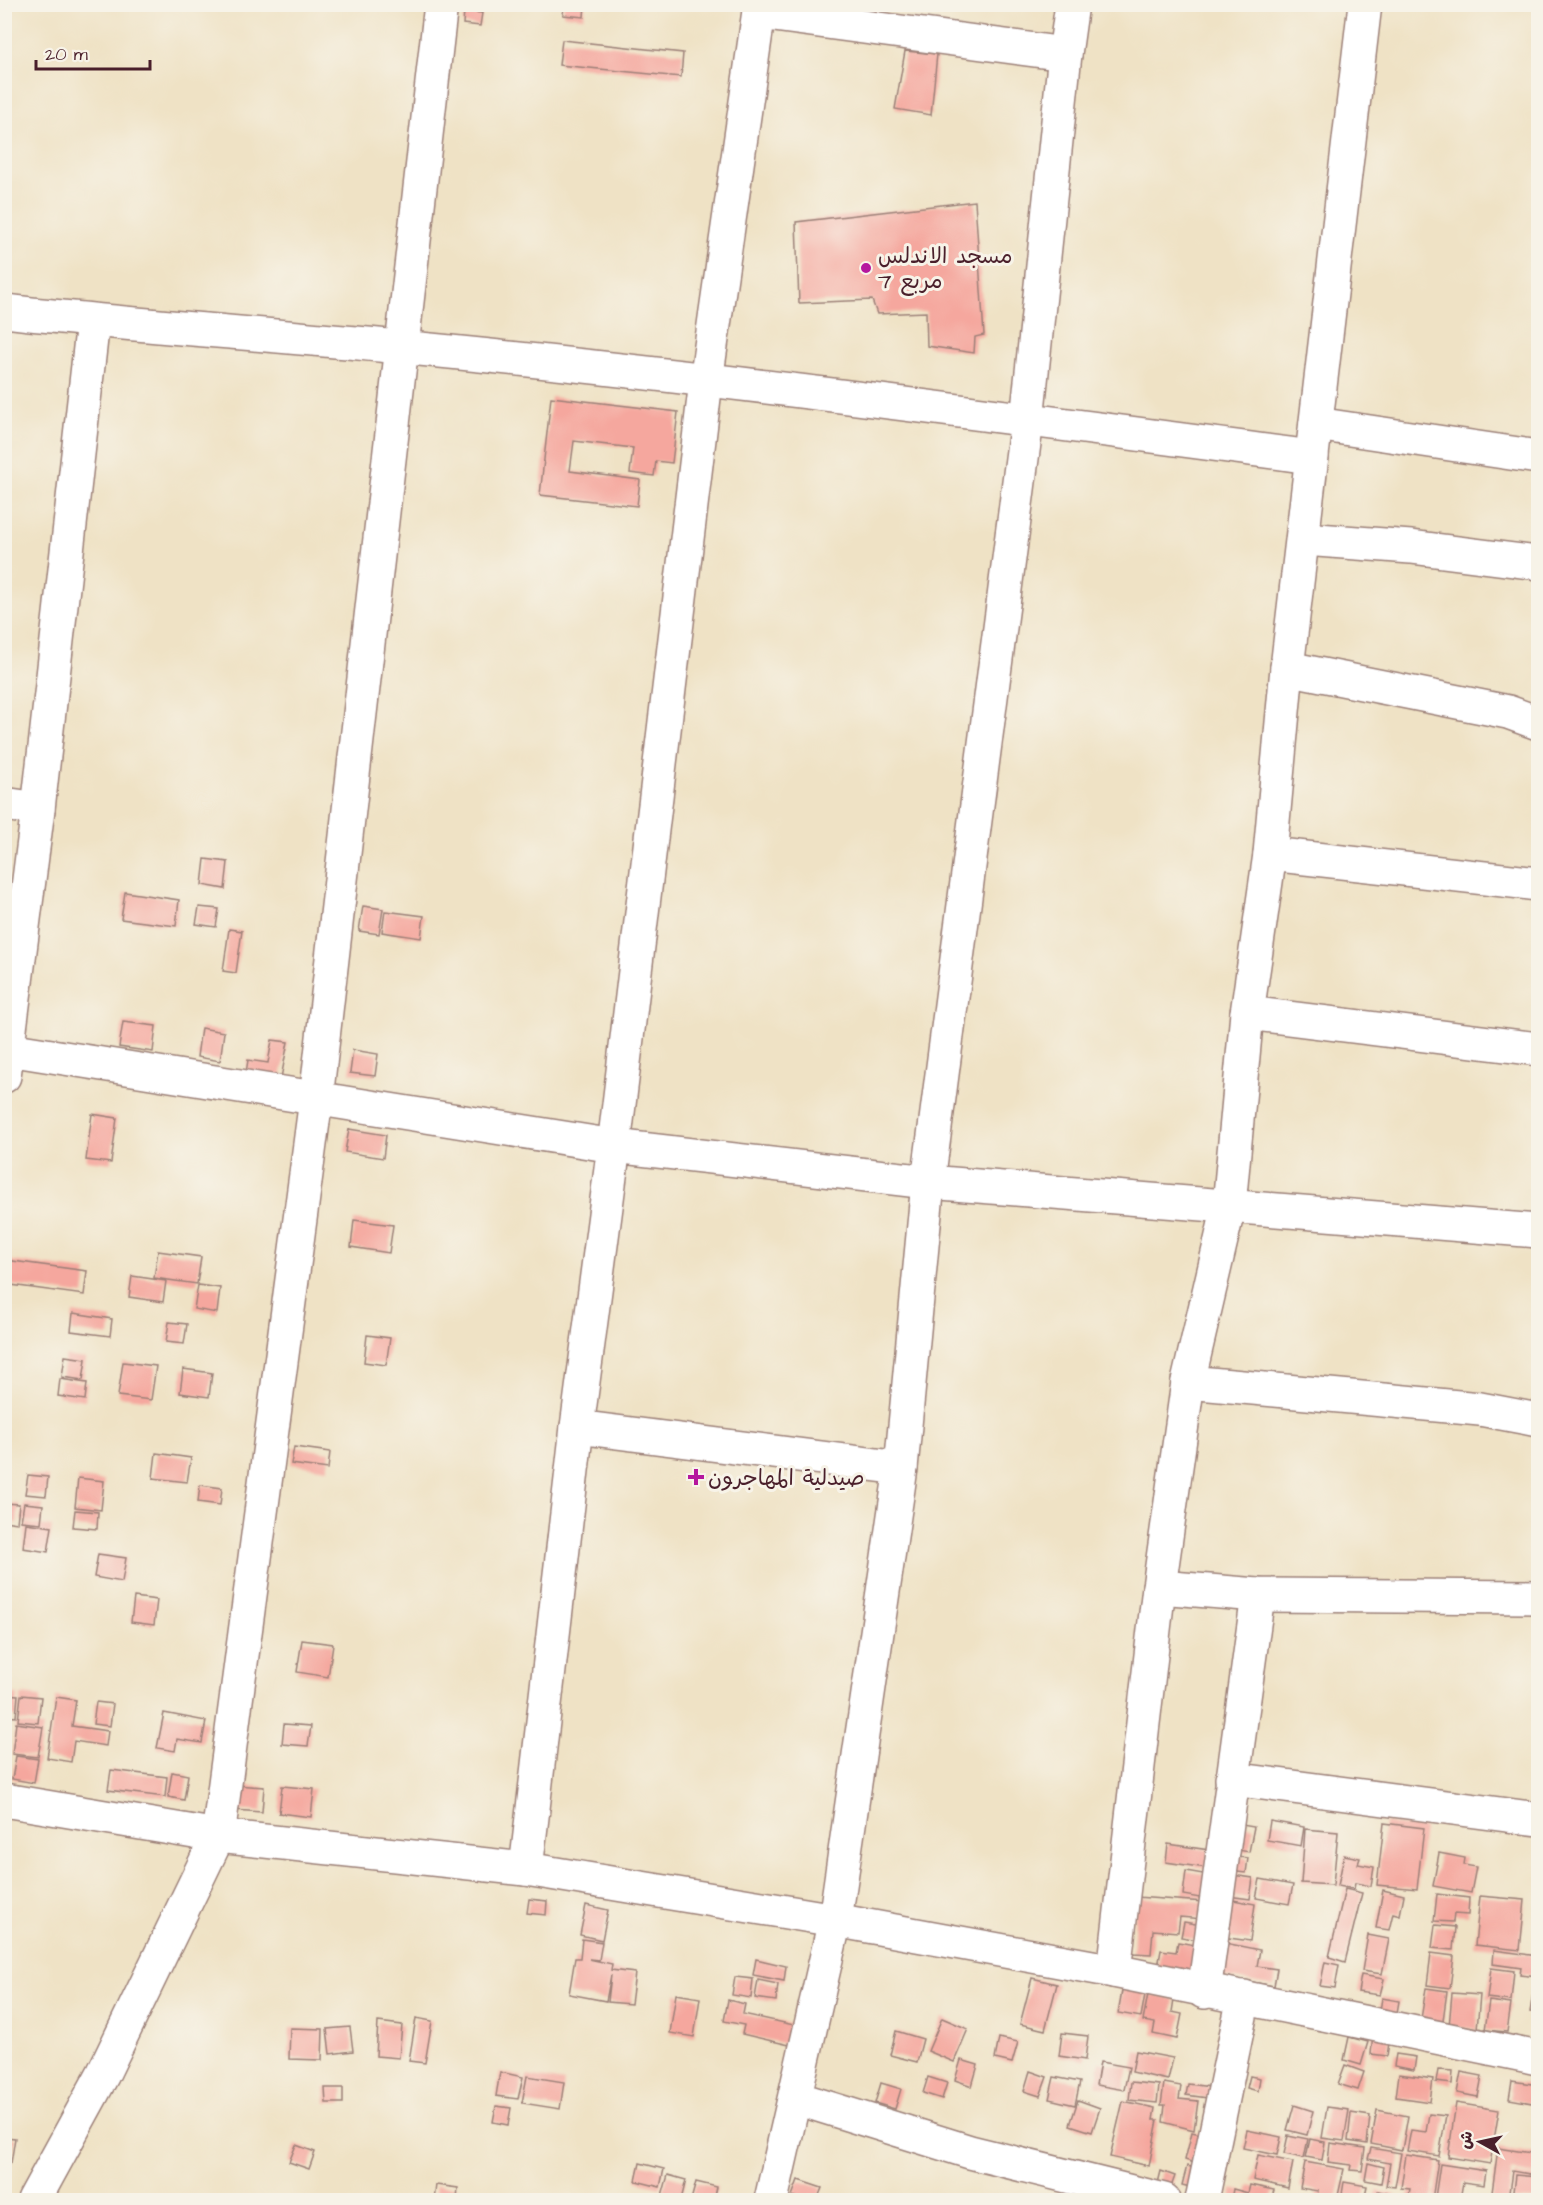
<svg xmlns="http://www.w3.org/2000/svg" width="1543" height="2205" font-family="'Architects Daughter','Playpen Sans Arabic',sans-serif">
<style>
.building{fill:#f5a79e}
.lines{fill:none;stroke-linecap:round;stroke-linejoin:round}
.minor-casing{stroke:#9c8078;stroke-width:36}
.tertiary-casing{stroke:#9c8078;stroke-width:36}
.minor{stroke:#fff;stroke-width:33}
.tertiary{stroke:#fff;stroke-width:33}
.poi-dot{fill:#b5179e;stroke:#f7f3e8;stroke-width:2}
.labels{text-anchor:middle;stroke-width:6;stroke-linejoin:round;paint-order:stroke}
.poi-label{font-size:22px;fill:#4a1f2b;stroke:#f7f3e8;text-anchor:start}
</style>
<rect width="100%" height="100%" fill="#f7f3e8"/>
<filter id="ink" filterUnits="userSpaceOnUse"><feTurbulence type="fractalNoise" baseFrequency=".0167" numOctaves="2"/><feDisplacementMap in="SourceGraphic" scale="12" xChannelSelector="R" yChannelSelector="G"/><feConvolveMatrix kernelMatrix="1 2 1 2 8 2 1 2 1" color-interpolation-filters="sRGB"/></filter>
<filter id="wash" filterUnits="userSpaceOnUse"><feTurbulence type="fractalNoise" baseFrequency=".008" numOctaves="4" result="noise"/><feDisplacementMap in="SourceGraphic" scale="24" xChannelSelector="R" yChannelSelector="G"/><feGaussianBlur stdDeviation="1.35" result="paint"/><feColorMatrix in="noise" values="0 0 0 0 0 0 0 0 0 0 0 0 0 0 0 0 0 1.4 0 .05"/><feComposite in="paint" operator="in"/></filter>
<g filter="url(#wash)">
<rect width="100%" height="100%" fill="#efe2c5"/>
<g id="blocks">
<g class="building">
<polygon points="564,4 585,4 584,17 563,15"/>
<polygon points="464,11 482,13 480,26 463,24"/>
<polygon points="562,40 683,53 681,77 559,65"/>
<polygon points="905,51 937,54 931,115 895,109"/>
<polygon points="975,201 984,335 975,337 974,353 927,346 926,312 877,314 872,300 799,303 796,222"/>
<polygon points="551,397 678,412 672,463 656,461 654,476 630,473 633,448 574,441 570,471 640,480 637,506 540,495"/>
<polygon points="205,859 228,862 225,889 202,885"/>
<polygon points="125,892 179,900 176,926 121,919"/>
<polygon points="363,906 383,909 379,934 359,931"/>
<polygon points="199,907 219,909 216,927 196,924"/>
<polygon points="385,911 424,916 421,938 382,932"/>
<polygon points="229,929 242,931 236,973 223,971"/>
<polygon points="123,1022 156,1026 153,1052 119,1047"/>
<polygon points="201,1028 224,1032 220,1061 197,1057"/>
<polygon points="272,1040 288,1042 281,1078 246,1073 248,1060 268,1063"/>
<polygon points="353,1050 378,1054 375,1076 350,1073"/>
<polygon points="92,1114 117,1118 111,1163 86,1160"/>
<polygon points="349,1129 386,1135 383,1158 345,1152"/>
<polygon points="354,1220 393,1225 389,1253 351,1247"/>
<polygon points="158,1251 201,1257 197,1284 154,1278"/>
<polygon points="5,1260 87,1271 84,1295 4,1284"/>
<polygon points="132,1276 166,1281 163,1302 129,1297"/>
<polygon points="198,1285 220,1288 217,1313 194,1309"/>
<polygon points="73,1313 112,1319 110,1336 71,1331"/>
<polygon points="169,1322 187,1324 184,1344 166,1342"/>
<polygon points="367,1335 390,1338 386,1365 364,1362"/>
<polygon points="65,1356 86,1359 83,1380 62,1377"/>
<polygon points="123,1362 156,1366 151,1400 118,1396"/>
<polygon points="183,1369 212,1373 209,1397 180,1393"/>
<polygon points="60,1379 87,1383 85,1400 58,1396"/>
<polygon points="294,1447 330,1452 328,1469 291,1464"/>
<polygon points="156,1453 191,1458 187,1482 153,1478"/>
<polygon points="28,1475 48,1477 46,1496 25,1494"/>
<polygon points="78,1478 104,1481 101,1510 75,1507"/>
<polygon points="200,1485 222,1488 220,1505 198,1502"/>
<polygon points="4,1503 19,1504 17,1523 4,1521"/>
<polygon points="24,1503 43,1505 41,1523 21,1521"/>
<polygon points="75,1510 98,1512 97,1529 73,1527"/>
<polygon points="26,1523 52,1527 48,1552 23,1548"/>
<polygon points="98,1554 126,1558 122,1582 94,1577"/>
<polygon points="134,1597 157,1600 154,1625 131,1622"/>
<polygon points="302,1640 333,1644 328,1677 297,1672"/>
<polygon points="4,1694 18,1695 16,1717 4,1716"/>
<polygon points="21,1695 41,1697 38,1723 18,1721"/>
<polygon points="56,1697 76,1700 72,1726 108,1731 106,1746 74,1741 71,1762 47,1758"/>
<polygon points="96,1702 113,1704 110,1726 93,1724"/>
<polygon points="164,1713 206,1721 202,1743 177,1739 175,1751 157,1748"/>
<polygon points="16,1723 43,1727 38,1757 12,1754"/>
<polygon points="284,1724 311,1726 308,1746 282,1744"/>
<polygon points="16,1756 38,1759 34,1783 12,1779"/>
<polygon points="111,1770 167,1777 165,1797 108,1790"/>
<polygon points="172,1772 188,1775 184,1800 168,1797"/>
<polygon points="236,1785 264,1787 262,1812 234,1810"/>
<polygon points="282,1786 314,1789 311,1817 279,1813"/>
<polygon points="1270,1821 1304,1827 1301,1846 1267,1840"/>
<polygon points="1384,1823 1424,1828 1417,1889 1377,1885"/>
<polygon points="1236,1824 1254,1827 1249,1852 1232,1849"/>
<polygon points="1305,1829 1338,1832 1333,1885 1301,1883"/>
<polygon points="1168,1844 1209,1850 1206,1868 1166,1862"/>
<polygon points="1439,1853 1465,1858 1464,1865 1476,1867 1471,1893 1433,1886"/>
<polygon points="1344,1855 1360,1858 1358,1864 1374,1867 1371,1886 1355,1883 1354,1889 1338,1886"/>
<polygon points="1229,1856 1248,1858 1246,1873 1228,1871"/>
<polygon points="1186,1871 1209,1875 1205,1899 1183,1895"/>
<polygon points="1232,1875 1253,1878 1250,1899 1228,1896"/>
<polygon points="1260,1879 1293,1885 1289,1904 1256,1898"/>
<polygon points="1345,1889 1362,1893 1345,1962 1329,1957"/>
<polygon points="1383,1890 1404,1895 1400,1915 1393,1913 1389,1930 1376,1928"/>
<polygon points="1437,1894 1469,1898 1468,1915 1454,1914 1453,1922 1434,1921"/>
<polygon points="1480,1896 1525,1900 1520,1950 1475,1945"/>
<polygon points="1136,1897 1204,1902 1203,1919 1180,1917 1178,1932 1153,1930 1151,1954 1133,1953"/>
<polygon points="529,1899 547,1901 546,1915 527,1913"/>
<polygon points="1228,1899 1255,1904 1250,1941 1222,1937"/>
<polygon points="586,1905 608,1910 602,1940 580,1935"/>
<polygon points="1184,1922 1207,1926 1204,1941 1181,1937"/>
<polygon points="1435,1925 1455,1927 1453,1950 1432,1948"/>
<polygon points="1368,1935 1389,1939 1382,1974 1362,1971"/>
<polygon points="582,1939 602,1942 599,1960 589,1959 612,1964 611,1970 635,1973 631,2004 608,2002 611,1975 606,2001 569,1994 575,1958 580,1958"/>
<polygon points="1178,1942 1201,1946 1196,1974 1158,1967 1161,1950 1176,1952"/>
<polygon points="1220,1942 1260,1950 1257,1966 1277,1969 1274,1986 1214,1975"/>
<polygon points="1494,1950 1538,1956 1538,1976 1520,1974 1521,1968 1493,1964"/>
<polygon points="1431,1953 1454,1956 1450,1988 1427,1985"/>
<polygon points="756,1959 786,1966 784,1981 753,1975"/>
<polygon points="1325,1962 1339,1965 1335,1988 1320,1986"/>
<polygon points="1491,1968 1514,1971 1511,2001 1487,1998"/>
<polygon points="1361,1975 1384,1979 1380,1995 1358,1992"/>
<polygon points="735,1977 753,1979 751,1998 732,1995"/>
<polygon points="1032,1978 1057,1984 1045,2030 1020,2024"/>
<polygon points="758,1980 778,1984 776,2001 755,1998"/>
<polygon points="1535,1981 1538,1982 1538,2013 1530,2012"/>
<polygon points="1123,1985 1146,1989 1141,2017 1118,2013"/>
<polygon points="1426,1988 1447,1991 1442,2028 1420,2025"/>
<polygon points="1452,1993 1480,1995 1477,2029 1449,2027"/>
<polygon points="676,1994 700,1998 694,2037 670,2033"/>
<polygon points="1148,1994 1174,1999 1172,2012 1182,2014 1177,2039 1153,2034 1155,2023 1143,2021"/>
<polygon points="1382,1998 1399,2001 1397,2013 1380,2011"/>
<polygon points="728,2000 745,2004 743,2014 803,2027 798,2047 742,2034 744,2025 724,2021"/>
<polygon points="1489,2001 1511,2004 1507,2032 1485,2030"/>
<polygon points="416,2018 432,2021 425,2063 409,2061"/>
<polygon points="942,2018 968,2029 954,2062 928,2051"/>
<polygon points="378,2022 402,2025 399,2058 376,2056"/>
<polygon points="350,2027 353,2051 330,2054 327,2029"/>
<polygon points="290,2028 323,2029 322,2060 289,2059"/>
<polygon points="896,2031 923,2039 917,2062 890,2055"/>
<polygon points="1062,2033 1088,2036 1085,2060 1059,2056"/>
<polygon points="1373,2034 1390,2036 1387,2056 1371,2054"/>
<polygon points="1349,2037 1368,2042 1361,2065 1344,2060"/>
<polygon points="999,2038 1018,2042 1012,2063 995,2059"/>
<polygon points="1136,2051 1173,2058 1168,2080 1132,2072"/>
<polygon points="1396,2054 1416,2057 1414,2070 1394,2066"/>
<polygon points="961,2060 978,2065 972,2086 955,2080"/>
<polygon points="1100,2062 1129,2067 1124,2090 1096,2085"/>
<polygon points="1345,2065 1364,2072 1358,2090 1338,2084"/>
<polygon points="1438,2070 1453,2071 1452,2084 1436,2082"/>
<polygon points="1030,2071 1047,2077 1040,2096 1024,2091"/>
<polygon points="500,2072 523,2077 518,2099 496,2096"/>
<polygon points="1461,2072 1482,2076 1478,2097 1457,2093"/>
<polygon points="1399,2074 1433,2079 1430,2102 1396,2097"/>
<polygon points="527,2076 564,2082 560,2109 522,2103"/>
<polygon points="1250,2076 1260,2078 1258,2091 1247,2088"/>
<polygon points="928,2077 947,2083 942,2099 923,2093"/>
<polygon points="1054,2077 1080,2082 1075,2105 1049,2099"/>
<polygon points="1512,2081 1538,2085 1538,2104 1509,2099"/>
<polygon points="1131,2082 1159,2085 1157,2103 1129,2100"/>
<polygon points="881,2083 901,2089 895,2109 875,2103"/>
<polygon points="1164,2083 1181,2086 1179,2099 1198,2101 1194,2130 1163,2122 1165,2105 1161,2105"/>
<polygon points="1188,2084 1218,2088 1215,2099 1186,2095"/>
<polygon points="325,2088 343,2088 343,2103 326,2103"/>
<polygon points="1078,2100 1100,2108 1092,2132 1070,2125"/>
<polygon points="1123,2101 1155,2108 1153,2120 1158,2120 1149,2166 1110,2157"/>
<polygon points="1456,2103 1499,2110 1490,2164 1448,2157"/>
<polygon points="1294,2105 1313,2111 1307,2135 1287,2130"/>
<polygon points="496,2106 511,2108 508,2125 493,2122"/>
<polygon points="1327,2107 1349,2110 1344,2141 1322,2138"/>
<polygon points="1377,2110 1408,2116 1402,2150 1371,2144"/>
<polygon points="1351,2113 1370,2116 1367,2144 1348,2141"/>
<polygon points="1429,2114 1446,2116 1439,2156 1407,2151 1411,2130 1426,2132"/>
<polygon points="1247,2130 1281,2137 1277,2155 1243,2148"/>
<polygon points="1192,2132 1208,2136 1201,2165 1185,2160"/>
<polygon points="1288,2135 1308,2139 1304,2158 1284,2154"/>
<polygon points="4,2137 15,2138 11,2163 4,2162"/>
<polygon points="1310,2139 1325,2142 1322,2160 1306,2157"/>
<polygon points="1330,2143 1365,2148 1362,2171 1350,2170 1351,2165 1328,2162"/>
<polygon points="296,2145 315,2152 309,2169 289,2162"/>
<polygon points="1371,2148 1401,2153 1395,2187 1386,2186 1390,2163 1368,2159"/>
<polygon points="1498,2148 1538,2154 1535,2175 1512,2171 1508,2200 1491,2200"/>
<polygon points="1258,2155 1293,2162 1288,2188 1253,2180"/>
<polygon points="1406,2155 1438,2160 1432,2200 1408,2200 1410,2189 1401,2188"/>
<polygon points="1305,2162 1344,2169 1337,2200 1316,2200 1318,2191 1300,2188"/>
<polygon points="640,2163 664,2169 660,2187 636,2181"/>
<polygon points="1368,2163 1384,2167 1381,2183 1365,2180"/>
<polygon points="1440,2164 1486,2171 1484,2185 1463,2182 1460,2200 1435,2198"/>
<polygon points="1187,2166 1203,2170 1198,2189 1182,2185"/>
<polygon points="1161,2171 1175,2176 1171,2187 1158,2183"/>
<polygon points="668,2175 686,2180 681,2200 661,2200"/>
<polygon points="1515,2175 1538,2177 1535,2200 1512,2200"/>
<polygon points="798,2180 822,2188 817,2200 804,2200 792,2196"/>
<polygon points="696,2182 717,2187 714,2200 691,2200"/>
<polygon points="1344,2182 1367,2186 1364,2200 1341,2200"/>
<polygon points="436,2185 458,2188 457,2200 434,2200"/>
<polygon points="1250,2185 1274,2190 1271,2200 1231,2200 1233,2189 1248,2193"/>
<polygon points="1378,2191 1394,2195 1393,2200 1376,2200"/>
</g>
</g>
</g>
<g filter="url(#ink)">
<use href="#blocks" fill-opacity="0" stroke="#9c8078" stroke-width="1.5"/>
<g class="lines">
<defs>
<g id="minor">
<polyline points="759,13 1065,54"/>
<path d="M 4,311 C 136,326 268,334 399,347 C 704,376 1008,417 1312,457"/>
<polyline points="1316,424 1538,457"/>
<polyline points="1304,539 1411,547 1538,563"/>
<polyline points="1287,668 1508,712 1538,723"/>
<polyline points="4,804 38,809"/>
<polyline points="1270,854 1538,884"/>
<polyline points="1247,1013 1538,1049"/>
<polyline points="8,1049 614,1146 928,1182 1538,1231"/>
<polyline points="4,1076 38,809 93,321"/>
<polyline points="1188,1382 1480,1409 1538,1420"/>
<polyline points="577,1427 901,1468"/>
<polyline points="1159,1587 1258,1595 1538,1597"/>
<polyline points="1232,1779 1538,1819"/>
<polyline points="526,1869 577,1427 614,1146 706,381 760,4"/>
<polyline points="1114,1971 1538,2058"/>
<polyline points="1204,1992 1258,1595"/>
<polyline points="796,2098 970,2152 1164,2200"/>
<polyline points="34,2200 103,2074 218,1836"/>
<polyline points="771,2200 835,1920 901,1468 928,1182 1027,420 1065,54 1072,4"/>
<polyline points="1202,2200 1244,1997"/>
</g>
<g id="tertiary">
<polyline points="4,1800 218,1836 526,1869 835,1920 1114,1971 1159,1587 1188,1382 1229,1206 1247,1013 1270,854 1287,668 1365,4"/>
<polyline points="218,1836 316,1099 441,4"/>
</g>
</defs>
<use href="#minor" class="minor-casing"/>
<use href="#tertiary" class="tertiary-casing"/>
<use href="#minor" class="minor"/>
<use href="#tertiary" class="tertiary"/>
</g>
</g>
<g class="poi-dot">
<circle cx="866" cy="268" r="6"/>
<path d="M693 1468h6v6h6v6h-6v6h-6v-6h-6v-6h6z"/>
</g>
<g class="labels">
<g class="poi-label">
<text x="878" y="263">مسجد الاندلس<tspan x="878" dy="25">مربع 7</tspan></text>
<text x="708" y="1485">صيدلية المهاجرون</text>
</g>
</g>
<rect width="1543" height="2205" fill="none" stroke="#f7f3e8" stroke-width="24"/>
<g transform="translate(1480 2142) rotate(278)" stroke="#f7f3e8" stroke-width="4.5" paint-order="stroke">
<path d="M0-4.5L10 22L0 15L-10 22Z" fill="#4a1f2b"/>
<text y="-9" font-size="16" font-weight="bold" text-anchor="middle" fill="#4a1f2b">ش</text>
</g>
<path d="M36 60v9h114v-9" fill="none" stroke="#4a1f2b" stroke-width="3"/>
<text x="45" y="60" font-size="18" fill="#4a1f2b" stroke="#f7f3e8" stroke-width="4.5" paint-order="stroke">20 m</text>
</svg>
